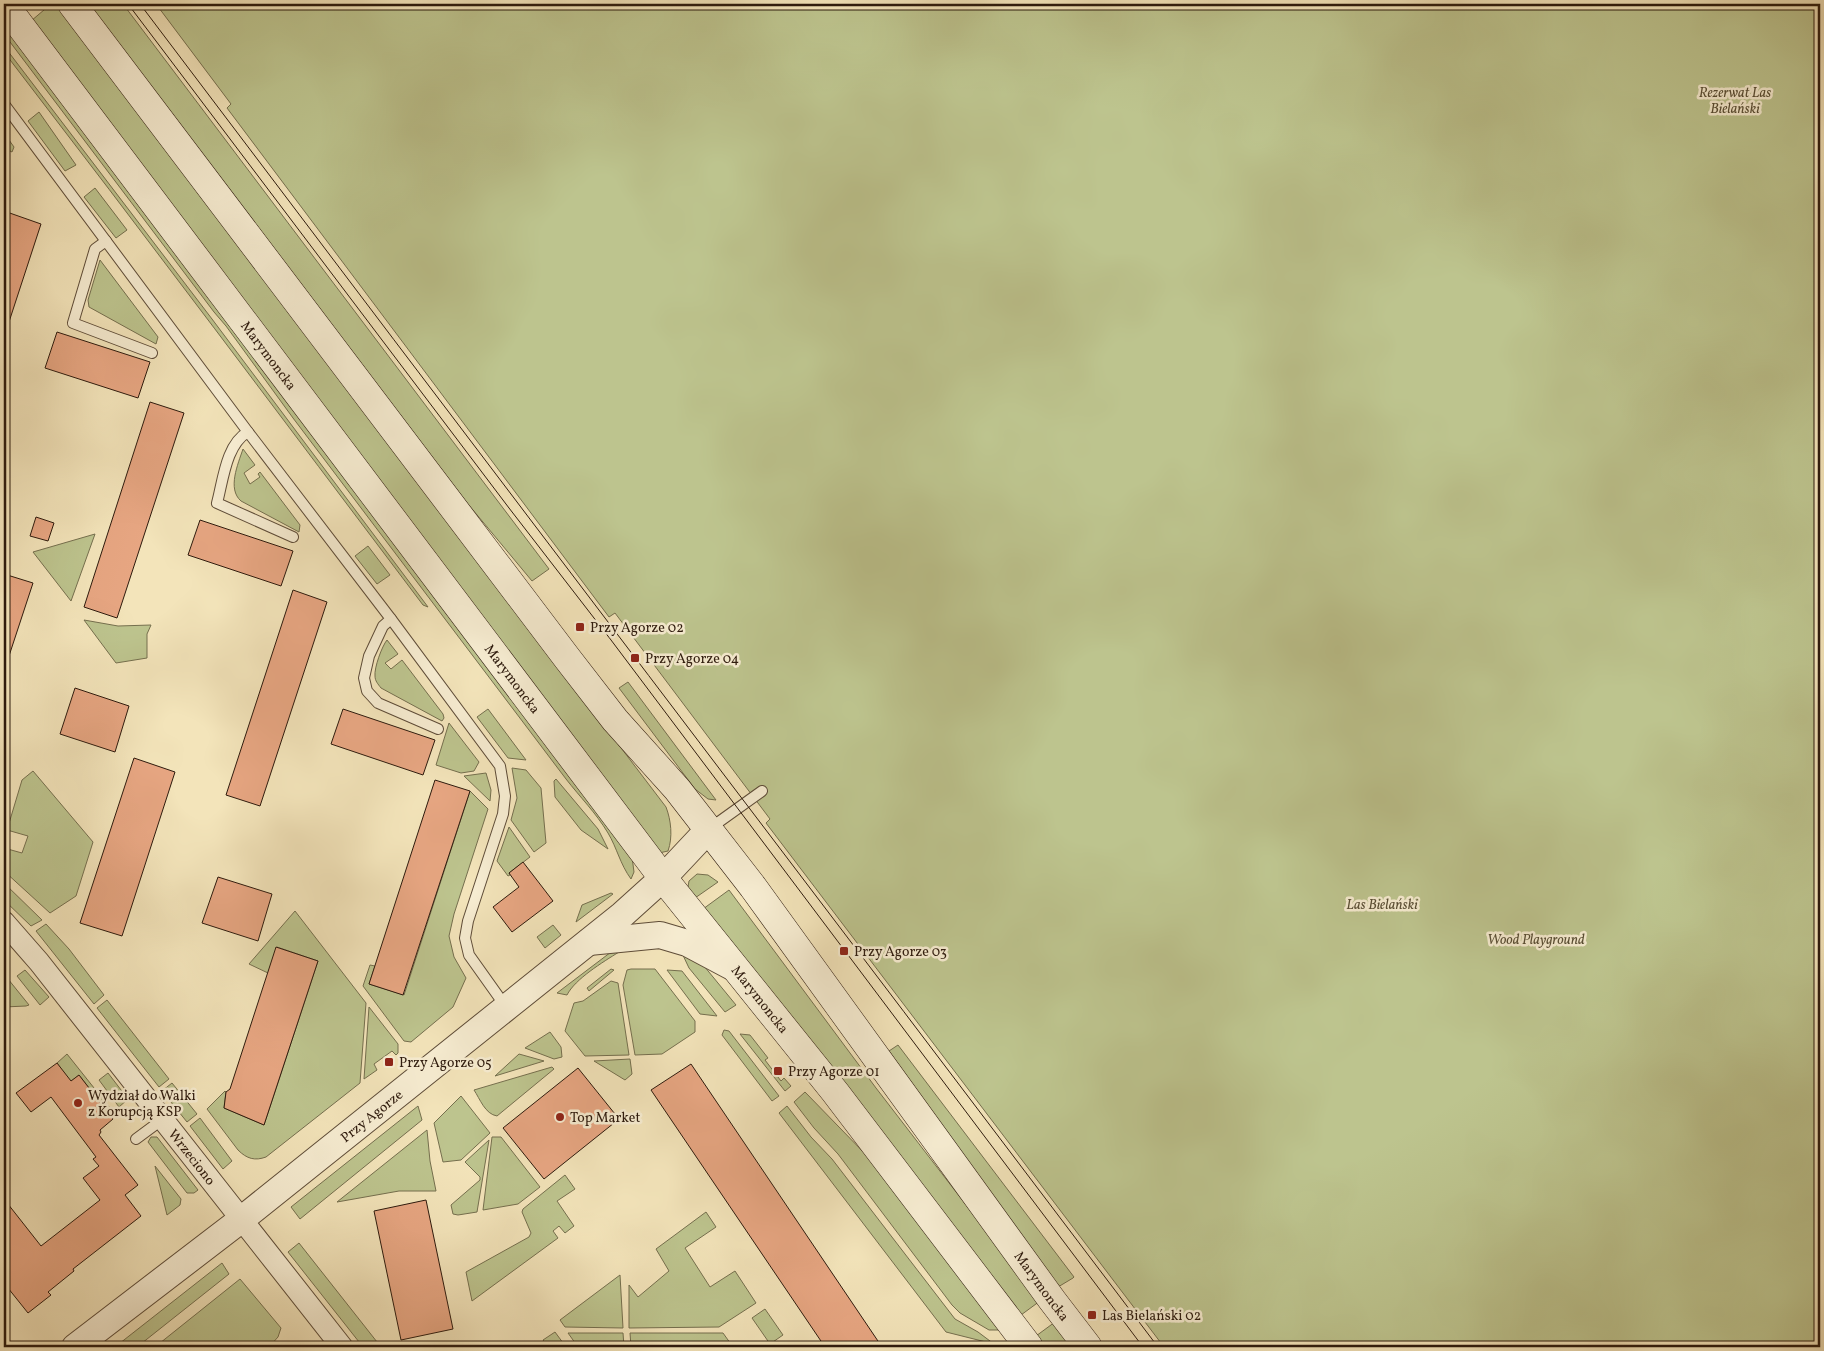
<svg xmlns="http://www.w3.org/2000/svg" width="1824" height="1351" font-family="Vollkorn,serif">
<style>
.green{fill:#bdc48e;stroke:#756f4e}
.building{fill:#e7a682;stroke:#2d1a0d}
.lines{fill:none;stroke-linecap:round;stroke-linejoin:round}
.service-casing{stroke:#5e4c38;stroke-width:12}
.minor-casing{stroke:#5e4c38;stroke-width:23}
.tertiary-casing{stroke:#5e4c38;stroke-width:28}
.secondary-casing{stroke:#2d1a0d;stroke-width:29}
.service{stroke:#f7edd2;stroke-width:10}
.minor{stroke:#f7edd2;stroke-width:21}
.tertiary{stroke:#f7edd2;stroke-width:26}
.secondary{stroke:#f7edd2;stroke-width:28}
.tram{stroke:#2d1a0d;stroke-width:1}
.poi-dot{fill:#8f2418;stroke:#f7edd2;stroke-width:2}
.labels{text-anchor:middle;stroke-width:5;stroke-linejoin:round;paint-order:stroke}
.park-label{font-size:14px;font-style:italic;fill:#584d34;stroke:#f7edd2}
.street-label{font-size:14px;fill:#2d1a0d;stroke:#f7edd2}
.poi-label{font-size:14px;fill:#2d1a0d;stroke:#f7edd2;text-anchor:start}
</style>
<rect width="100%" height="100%" fill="#f3e4ba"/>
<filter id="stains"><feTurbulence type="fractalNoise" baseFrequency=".004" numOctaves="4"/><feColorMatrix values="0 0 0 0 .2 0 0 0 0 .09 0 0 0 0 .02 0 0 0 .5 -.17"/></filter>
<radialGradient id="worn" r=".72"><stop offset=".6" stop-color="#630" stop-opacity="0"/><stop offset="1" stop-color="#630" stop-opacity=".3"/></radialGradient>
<g class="green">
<path d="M 51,4 L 59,4 L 450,523 L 666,807 C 671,820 673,837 668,851 L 659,853 L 31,21 Z"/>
<polygon points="89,4 123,4 549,569 532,581 468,504"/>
<polygon points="156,4 1820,4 1820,1347 1164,1347 766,823 770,819 615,613 609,617 227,108 231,104"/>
<path d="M 12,34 L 632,857 L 634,872 L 631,879 C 620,864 617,848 608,833 C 596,813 580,797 566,779 L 293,418 L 226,326 L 214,312 L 7,38 Z"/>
<path d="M 4,46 L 212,319 L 428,607 L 423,605 C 284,421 145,235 4,52 Z"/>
<polygon points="39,112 76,165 65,171 28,121"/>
<polygon points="4,133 14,147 12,152 4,148"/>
<polygon points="95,188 127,230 116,238 84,197"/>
<polygon points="100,260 158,337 156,344 89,307 88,300"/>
<path d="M 243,449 L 255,465 L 244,473 L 250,484 L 260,477 L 258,474 L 260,472 L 300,525 L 299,532 L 241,501 C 227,489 238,464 243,449 Z"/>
<polygon points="95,534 71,601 33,552"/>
<polygon points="368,546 390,575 377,584 355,556"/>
<polygon points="84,620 118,626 151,625 147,634 147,658 116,663"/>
<path d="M 387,640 L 398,654 L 385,663 L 391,669 L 402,660 L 443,714 L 444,718 L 442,721 L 381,688 C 378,684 375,681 375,676 C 374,668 382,646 387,640 Z"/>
<polygon points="628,682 716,800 708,799 695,789 619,688"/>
<polygon points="488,709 526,760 508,758 477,717"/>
<polygon points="449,723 479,762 474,771 461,773 436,765"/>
<polygon points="512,768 526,770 541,788 546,843 534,852 511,820 517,798"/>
<polygon points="33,771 93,842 76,896 50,913 4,871 4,848 22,853 28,836 7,830 22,780"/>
<polygon points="486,773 491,790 490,801 464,776"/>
<polygon points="556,779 598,829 608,849 581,830 555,797 554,781"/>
<polygon points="470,791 488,809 454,914 449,936 454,957 466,978 453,1007 411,1042 404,1041 363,986 370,965 375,966 369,984 404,995"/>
<polygon points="509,827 530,857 509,873 510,875 508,876 497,861"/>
<polygon points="697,874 708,875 718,882 695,898 688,887 689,881"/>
<polygon points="4,883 42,920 31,926 4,900"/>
<polygon points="729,890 876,1088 1040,1301 1021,1315 703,909"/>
<polygon points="611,893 613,894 576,922 582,905"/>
<path d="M 295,911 L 366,1003 L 360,1083 L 266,1157 C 255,1161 247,1159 238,1150 L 207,1109 L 225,1091 L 226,1092 L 224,1108 L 264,1125 L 318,961 L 277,947 L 268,973 L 249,964 Z"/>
<polygon points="46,924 69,949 104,995 94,1004 36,931"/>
<polygon points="553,925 561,935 545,948 537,937"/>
<path d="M 615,949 L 619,952 C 603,962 575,979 567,995 L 557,993 Z"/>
<polygon points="681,951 704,966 736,1005 725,1012 689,968"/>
<polygon points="611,969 614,970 589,991 587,988"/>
<polygon points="631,969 655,969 695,1021 695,1032 662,1054 635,1055 623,985 627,970"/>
<polygon points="25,970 49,997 40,1005 17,976"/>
<polygon points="667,970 682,971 717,1016 700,1014"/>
<polygon points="4,974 29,1005 26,1006 4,1007"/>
<polygon points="611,981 618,983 629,1055 585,1056 565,1031 574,1003 583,1001"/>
<polygon points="107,1000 169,1079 159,1087 97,1008"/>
<polygon points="369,1007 398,1044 398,1053 396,1055 392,1051 374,1064 377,1070 364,1079"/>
<polygon points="724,1030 729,1031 779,1096 772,1101 722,1035"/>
<polygon points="550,1032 561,1047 562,1057 554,1059 525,1048"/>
<polygon points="740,1034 750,1035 768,1058 765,1060 781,1081 784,1078 791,1086 785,1091"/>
<polygon points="898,1045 1074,1277 1073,1278 1058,1287 889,1051"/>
<polygon points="67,1054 110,1108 107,1111 79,1075 70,1082 57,1063"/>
<polygon points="519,1054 544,1061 495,1076"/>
<polygon points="630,1059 632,1074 625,1080 594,1061"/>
<path d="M 552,1067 L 554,1069 L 497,1116 C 485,1114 480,1099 474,1090 Z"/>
<polygon points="108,1073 128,1099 119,1107 99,1080"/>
<polygon points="172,1083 197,1114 187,1122 162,1091"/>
<polygon points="805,1092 872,1161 1002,1330 989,1330 960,1313 952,1305 838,1154 814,1128 794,1102"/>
<polygon points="461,1096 490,1133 461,1160 443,1162 434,1123"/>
<polygon points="418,1106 422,1120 300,1219 291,1207"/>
<polygon points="787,1106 811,1137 832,1159 955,1319 978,1332 994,1344 946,1332 779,1113"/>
<polygon points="200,1118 232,1161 223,1169 190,1126"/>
<polygon points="427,1130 430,1161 436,1191 399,1191 337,1202"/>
<polygon points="151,1137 157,1137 198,1190 194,1193 187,1193 148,1142"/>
<polygon points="492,1137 501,1137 540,1187 518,1204 483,1210"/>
<polygon points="489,1140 477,1212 458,1215 453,1214 451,1205 480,1180 480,1177 465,1162"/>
<polygon points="155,1166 181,1199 180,1205 167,1215"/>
<polygon points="565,1175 575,1189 557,1201 574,1226 565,1233 559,1226 553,1231 558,1238 472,1301 466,1272 529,1237 531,1233 522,1212 523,1209"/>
<polygon points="706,1212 716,1227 685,1248 710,1287 735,1271 756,1303 719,1327 629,1328 629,1285 638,1297 669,1271 656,1249"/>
<polygon points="299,1243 381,1347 363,1347 288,1252"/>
<polygon points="222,1263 229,1274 137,1347 115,1347"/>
<polygon points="620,1275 623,1328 565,1327 560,1320"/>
<polygon points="240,1279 281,1328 278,1337 269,1347 155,1347"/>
<polygon points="765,1309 783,1335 770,1344 752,1318"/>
<polygon points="1055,1322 1074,1347 1045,1347 1036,1336"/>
<polygon points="555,1332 566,1347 548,1347 543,1340"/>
<polygon points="568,1333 623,1333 624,1347 578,1347"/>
<polygon points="630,1333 723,1333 733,1347 631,1347"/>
</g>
<g class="building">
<polygon points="4,211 41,224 7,328 4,327"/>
<polygon points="57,332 150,362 138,398 45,368"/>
<polygon points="150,402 184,413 117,618 84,607"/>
<polygon points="36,517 54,523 48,541 30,536"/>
<polygon points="200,520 293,551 281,586 188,555"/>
<polygon points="4,574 33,583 7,662 4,662"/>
<polygon points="293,590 327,602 260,806 226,795"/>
<polygon points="75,688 129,706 115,752 60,734"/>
<polygon points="343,709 435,740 423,775 331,744"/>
<polygon points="134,758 175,772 122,936 80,923"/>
<polygon points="435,780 470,791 403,995 369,984"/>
<polygon points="523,862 553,901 512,932 493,907 519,887 509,873"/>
<polygon points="218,877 272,894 258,941 202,923"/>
<polygon points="276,947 318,961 264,1125 224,1108 226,1092 230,1089"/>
<polygon points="57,1063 71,1081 79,1075 113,1119 100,1130 101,1132 99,1135 138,1185 125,1195 141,1216 73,1269 74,1271 48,1292 51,1295 28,1313 4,1283 4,1199 41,1246 100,1200 83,1178 99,1166 93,1159 96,1157 51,1097 31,1112 16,1093"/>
<polygon points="691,1064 882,1347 825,1347 651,1090"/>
<polygon points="578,1068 619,1119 544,1179 503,1128"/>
<polygon points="426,1200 453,1329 401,1340 374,1211"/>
</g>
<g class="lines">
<defs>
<g id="service">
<polyline points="4,104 248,432 391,619 500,766 505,796 503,814 468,921 465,938 469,955 506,1007"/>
<polyline points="106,241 95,249 73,323 152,353"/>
<path d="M 248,432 C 226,444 223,481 217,503 L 293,537"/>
<polyline points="391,619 383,626 369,656 364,678 367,691 378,703 438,729"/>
<polyline points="709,829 762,791"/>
<polyline points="136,1139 163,1119"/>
</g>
<g id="minor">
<path id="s1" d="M 4,922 L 39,962 L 342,1347"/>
</g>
<g id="tertiary">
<polyline points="589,942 660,935 687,943 734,968"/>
<path id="s2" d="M 75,1347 L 242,1219 L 622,915 L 663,878 L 709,829"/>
</g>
<g id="secondary">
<path id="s3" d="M 4,4 L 663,878 L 835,1092 L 1029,1347"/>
<path id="s4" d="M 72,4 L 567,658 L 615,720 L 677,789 L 753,887 L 1052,1300 L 1088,1347"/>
</g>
</defs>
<use href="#service" class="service-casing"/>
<use href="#minor" class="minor-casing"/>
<use href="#tertiary" class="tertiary-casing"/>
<use href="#secondary" class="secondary-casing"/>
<use href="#service" class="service"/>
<use href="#minor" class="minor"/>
<use href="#tertiary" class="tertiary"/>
<use href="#secondary" class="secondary"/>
<g class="tram">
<polyline points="128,4 509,508 611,640 1143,1347"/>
<path d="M 140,4 C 478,452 819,899 1158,1347"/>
</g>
</g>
<g class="poi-dot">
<rect x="575" y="622" width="10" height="10" rx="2.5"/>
<rect x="630" y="653" width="10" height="10" rx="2.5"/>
<rect x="839" y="946" width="10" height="10" rx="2.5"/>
<rect x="384" y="1057" width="10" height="10" rx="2.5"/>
<rect x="773" y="1066" width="10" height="10" rx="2.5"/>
<circle cx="78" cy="1103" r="5"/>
<circle cx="560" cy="1117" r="5"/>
<rect x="1087" y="1310" width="10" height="10" rx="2.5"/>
</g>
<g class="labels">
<g class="park-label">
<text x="1735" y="97">Rezerwat Las<tspan x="1735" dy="16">Bielański</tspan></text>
<text x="1382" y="909">Las Bielański</text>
<text x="1536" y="944">Wood Playground</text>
</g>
<g class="street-label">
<text dy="5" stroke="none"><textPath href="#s3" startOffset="440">Marymoncka</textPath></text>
<text dy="5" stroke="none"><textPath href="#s3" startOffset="845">Marymoncka</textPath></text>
<text dy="5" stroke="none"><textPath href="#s3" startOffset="1250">Marymoncka</textPath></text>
<text dy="5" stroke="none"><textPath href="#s2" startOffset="376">Przy Agorze</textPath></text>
<text dy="5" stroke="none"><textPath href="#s1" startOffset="301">Wrzeciono</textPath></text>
<text dy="5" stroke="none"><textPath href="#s4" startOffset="1608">Marymoncka</textPath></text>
</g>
<g class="poi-label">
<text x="590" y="632">Przy Agorze 02</text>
<text x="645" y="663">Przy Agorze 04</text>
<text x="854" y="956">Przy Agorze 03</text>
<text x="399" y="1067">Przy Agorze 05</text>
<text x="788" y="1076">Przy Agorze 01</text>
<text x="88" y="1100">Wydział do Walki<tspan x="88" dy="16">z Korupcją KSP</tspan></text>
<text x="570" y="1122">Top Market</text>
<text x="1102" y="1320">Las Bielański 02</text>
</g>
</g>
<rect width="1824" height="1351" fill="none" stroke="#f3e4ba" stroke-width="20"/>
<rect x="5" y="5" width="1814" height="1341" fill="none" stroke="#2d1a0d" stroke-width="2.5"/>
<rect x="10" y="10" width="1804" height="1331" fill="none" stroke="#2d1a0d"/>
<rect width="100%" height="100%" filter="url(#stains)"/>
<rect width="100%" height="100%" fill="url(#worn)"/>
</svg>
